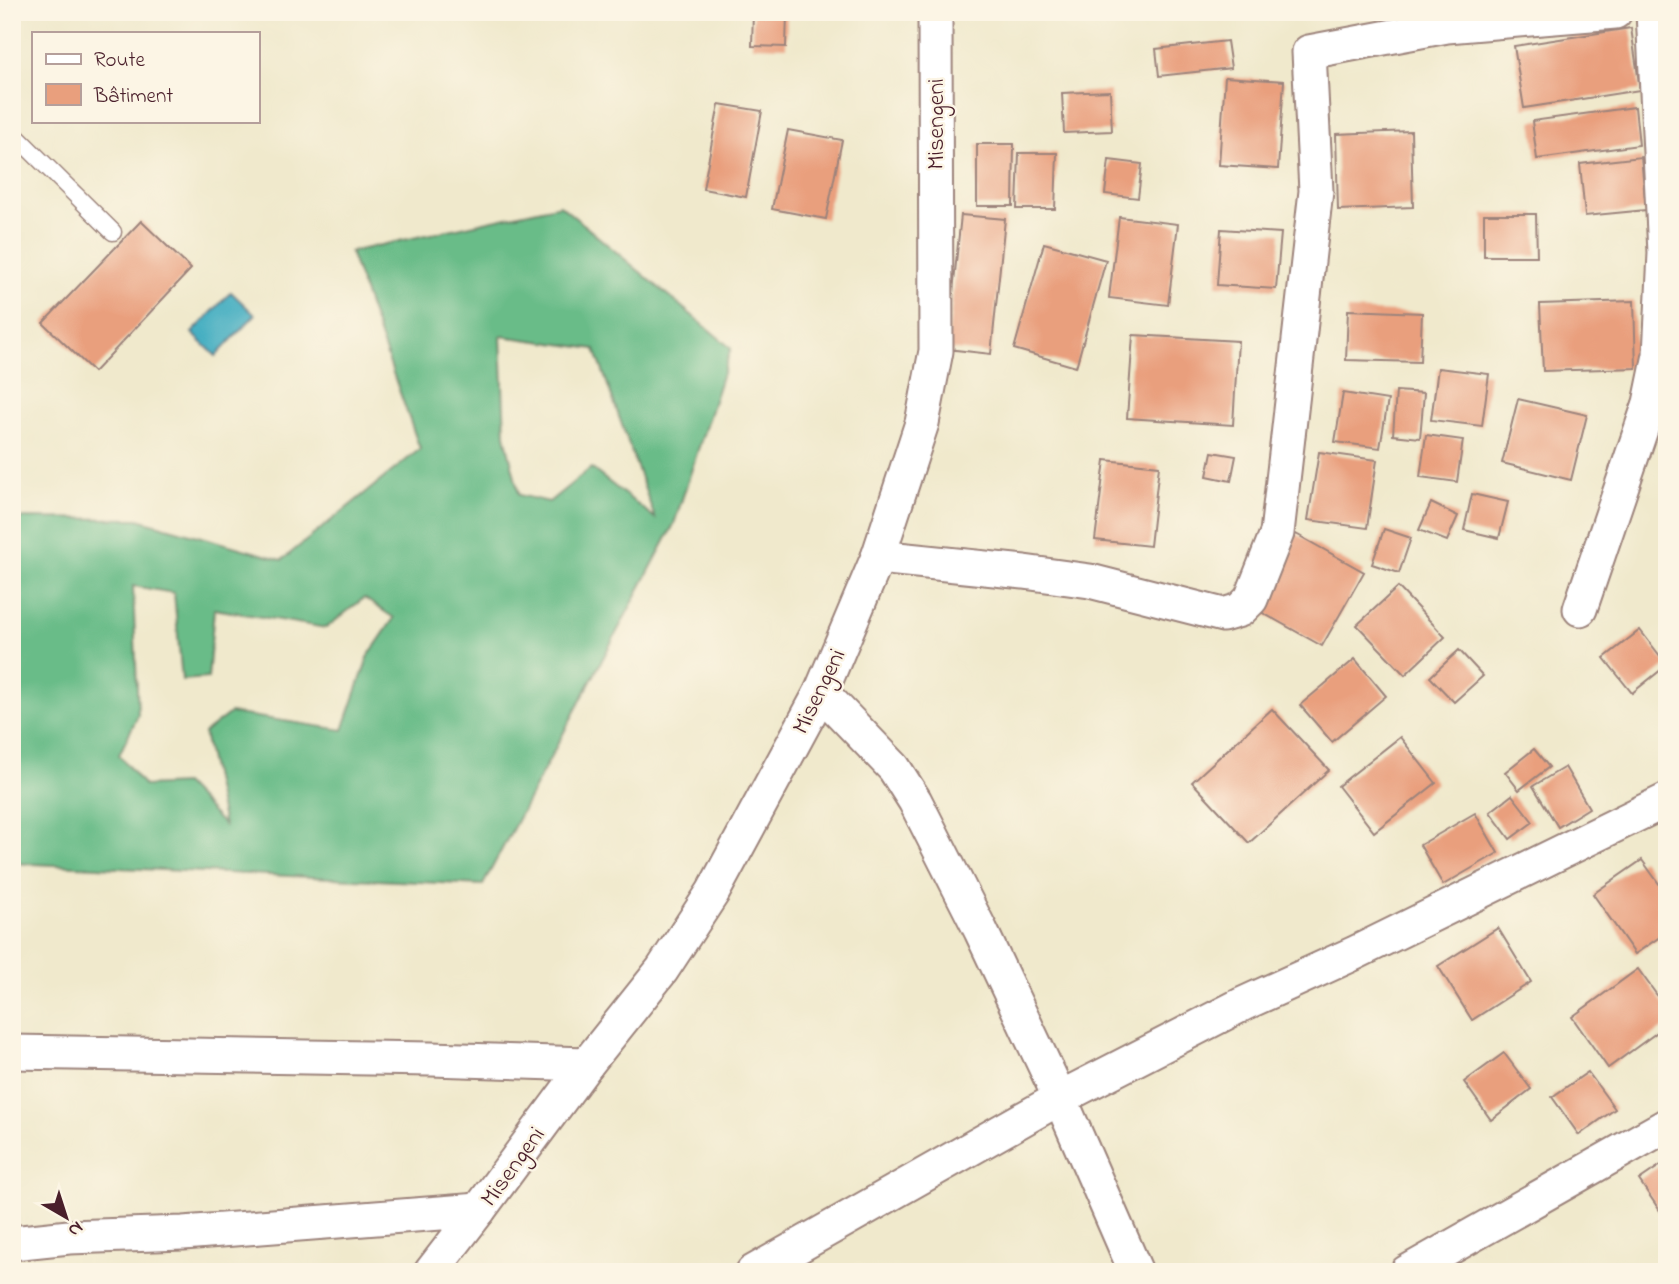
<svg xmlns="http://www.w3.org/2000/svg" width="1679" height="1284" font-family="'Indie Flower',sans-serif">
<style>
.forest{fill:#69bc88;stroke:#5a6e5a;stroke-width:2;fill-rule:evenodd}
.water{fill:#42adc1;stroke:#466676;stroke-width:2}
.building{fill:#e99f7d}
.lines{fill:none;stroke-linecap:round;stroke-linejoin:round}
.lane-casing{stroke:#9d847c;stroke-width:19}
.street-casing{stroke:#9d847c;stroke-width:37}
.lane{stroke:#fff;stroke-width:16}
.street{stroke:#fff;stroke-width:33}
.labels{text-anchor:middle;stroke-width:5;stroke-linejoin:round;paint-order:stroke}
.street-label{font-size:24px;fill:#4a1f2b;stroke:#fcf5e5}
</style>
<rect width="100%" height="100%" fill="#fcf5e5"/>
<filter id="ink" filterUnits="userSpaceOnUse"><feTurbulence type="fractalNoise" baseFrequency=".0143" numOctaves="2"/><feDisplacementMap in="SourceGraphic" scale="14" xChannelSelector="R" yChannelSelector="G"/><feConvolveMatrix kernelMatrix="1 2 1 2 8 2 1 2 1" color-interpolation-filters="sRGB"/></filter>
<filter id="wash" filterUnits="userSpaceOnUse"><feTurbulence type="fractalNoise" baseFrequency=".00686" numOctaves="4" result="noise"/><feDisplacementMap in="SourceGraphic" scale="28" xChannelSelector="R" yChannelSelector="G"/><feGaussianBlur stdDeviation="1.57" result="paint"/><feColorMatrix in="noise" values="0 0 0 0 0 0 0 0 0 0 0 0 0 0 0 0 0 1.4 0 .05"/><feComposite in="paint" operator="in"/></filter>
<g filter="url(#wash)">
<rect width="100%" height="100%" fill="#f0e9cc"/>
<path class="forest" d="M 560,205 L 731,348 L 674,524 L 483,885 L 12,863 L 12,518 L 138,519 L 282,560 L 420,449 L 350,252 ZM 501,336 L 595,349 L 655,518 L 591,468 L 549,502 L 519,495 L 505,435 ZM 133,586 L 174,593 L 182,680 L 208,678 L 214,609 L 326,628 L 364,598 L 394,618 L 369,655 L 343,730 L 230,713 L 204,733 L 224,825 L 184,784 L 144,786 L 119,755 L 138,715 Z"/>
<polygon class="water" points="231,292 255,315 216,356 192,333"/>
<g id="blocks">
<g class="building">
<polygon points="753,12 787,12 786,47 752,46"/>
<polygon points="1631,28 1640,90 1524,108 1514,46"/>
<polygon points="1227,41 1231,68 1159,76 1156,49"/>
<polygon points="1225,77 1284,81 1278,169 1219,165"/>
<polygon points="1110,91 1112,131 1064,133 1062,93"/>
<polygon points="719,104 762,111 746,197 703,189"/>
<polygon points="1635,107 1639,145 1537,159 1532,121"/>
<polygon points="788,130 842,140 826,219 772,209"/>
<polygon points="1411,131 1413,207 1338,210 1336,134"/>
<polygon points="977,144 1014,144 1013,206 977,206"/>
<polygon points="1019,153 1057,153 1055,209 1017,209"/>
<polygon points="1641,157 1646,210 1585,216 1580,164"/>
<polygon points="1109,160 1142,164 1138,198 1105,194"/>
<polygon points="1484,214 1536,214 1537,256 1484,256"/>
<polygon points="961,215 1005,219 991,354 947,349"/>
<polygon points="1119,217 1178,224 1168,305 1109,298"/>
<polygon points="141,221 191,269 94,372 43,323"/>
<polygon points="1221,229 1281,233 1276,289 1217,285"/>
<polygon points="1044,243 1106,260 1076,367 1014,349"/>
<polygon points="1634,301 1636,368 1543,371 1540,304"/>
<polygon points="1348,310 1422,313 1420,362 1346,360"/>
<polygon points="1133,335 1238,341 1233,425 1127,418"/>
<polygon points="1438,368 1489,374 1482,426 1431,420"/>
<polygon points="1396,391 1424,393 1420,438 1393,435"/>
<polygon points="1343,393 1388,400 1380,448 1335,442"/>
<polygon points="1518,399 1587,415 1571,480 1502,463"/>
<polygon points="1426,435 1463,440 1457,482 1420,477"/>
<polygon points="1212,452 1236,456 1231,481 1207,476"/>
<polygon points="1319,452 1377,460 1367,528 1308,520"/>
<polygon points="1105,460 1159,466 1150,546 1095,540"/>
<polygon points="1472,494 1508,502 1499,538 1464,530"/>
<polygon points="1431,503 1458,516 1447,541 1419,530"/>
<polygon points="1384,529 1411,538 1399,573 1372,564"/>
<polygon points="1296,534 1364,572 1322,646 1254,608"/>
<polygon points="1398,587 1445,637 1405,675 1357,625"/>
<polygon points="1640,630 1667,665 1632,693 1604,658"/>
<polygon points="1459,650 1483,676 1454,702 1430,677"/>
<polygon points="1355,659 1386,696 1332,742 1300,705"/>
<polygon points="1272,709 1329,770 1249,843 1192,782"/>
<polygon points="1400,737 1436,783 1374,832 1338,786"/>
<polygon points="1534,749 1549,767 1519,790 1505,772"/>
<polygon points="1565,767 1589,808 1558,827 1533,786"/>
<polygon points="1512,795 1533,822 1510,839 1490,812"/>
<polygon points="1475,813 1498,853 1443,885 1420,845"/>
<polygon points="1642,860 1667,895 1667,932 1635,954 1593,894"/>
<polygon points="1498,928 1531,982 1472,1020 1438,966"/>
<polygon points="1638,969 1667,1009 1667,1025 1608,1068 1572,1017"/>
<polygon points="1504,1053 1531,1089 1491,1120 1464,1082"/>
<polygon points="1588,1072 1615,1109 1579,1135 1552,1097"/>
<polygon points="1667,1161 1667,1221 1639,1180"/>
</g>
</g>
</g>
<g filter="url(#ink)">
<use href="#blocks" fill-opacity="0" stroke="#9d847c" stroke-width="2"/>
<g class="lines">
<defs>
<polyline id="lane" points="12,132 113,232"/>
<g id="street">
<polyline points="878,557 1024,572 1090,581 1223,615 1240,610 1251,599 1277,533 1316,191 1309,52 1447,26 1615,12"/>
<polyline points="1580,609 1650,403 1660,355 1665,253 1653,12"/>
<polyline points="821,692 894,768 915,801 981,931 1060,1098 1136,1272"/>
<polyline points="12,1052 431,1059 587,1064"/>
<polyline points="12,1243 69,1237 183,1233 479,1210"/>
<polyline points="431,1272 479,1210 587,1064 662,970 713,892 821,692 878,557 922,423 936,351 935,12"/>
<polyline points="753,1272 1060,1098 1243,1004 1355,953 1667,800"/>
<polyline points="1407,1272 1667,1125"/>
</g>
</defs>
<use href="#lane" class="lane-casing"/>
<use href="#street" class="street-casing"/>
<use href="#lane" class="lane"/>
<use href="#street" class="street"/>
</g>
</g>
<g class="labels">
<g class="street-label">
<text transform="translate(935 124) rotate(-90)" y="8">Misengeni</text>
<text transform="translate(818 691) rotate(-64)" y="8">Misengeni</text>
<text transform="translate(512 1166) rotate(-54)" y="8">Misengeni</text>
</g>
</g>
<rect width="1679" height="1284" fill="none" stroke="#fcf5e5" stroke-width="42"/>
<rect x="32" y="32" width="228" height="91" fill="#fcf5e5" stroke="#b59f9b" stroke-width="2"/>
<rect x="46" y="54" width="35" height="10" fill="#ffffff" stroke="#b59f9b" stroke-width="2"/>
<text x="94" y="66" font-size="21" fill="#4a1f2b">Route</text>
<rect x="46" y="84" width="35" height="21" fill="#e99f7d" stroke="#b59f9b" stroke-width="2"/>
<text x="94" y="102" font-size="21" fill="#4a1f2b">Bâtiment</text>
<g transform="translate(66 1217) rotate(141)" stroke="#fcf5e5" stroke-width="5" paint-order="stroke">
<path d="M0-5L12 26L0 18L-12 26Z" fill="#4a1f2b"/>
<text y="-10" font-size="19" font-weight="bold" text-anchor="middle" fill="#4a1f2b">N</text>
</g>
</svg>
